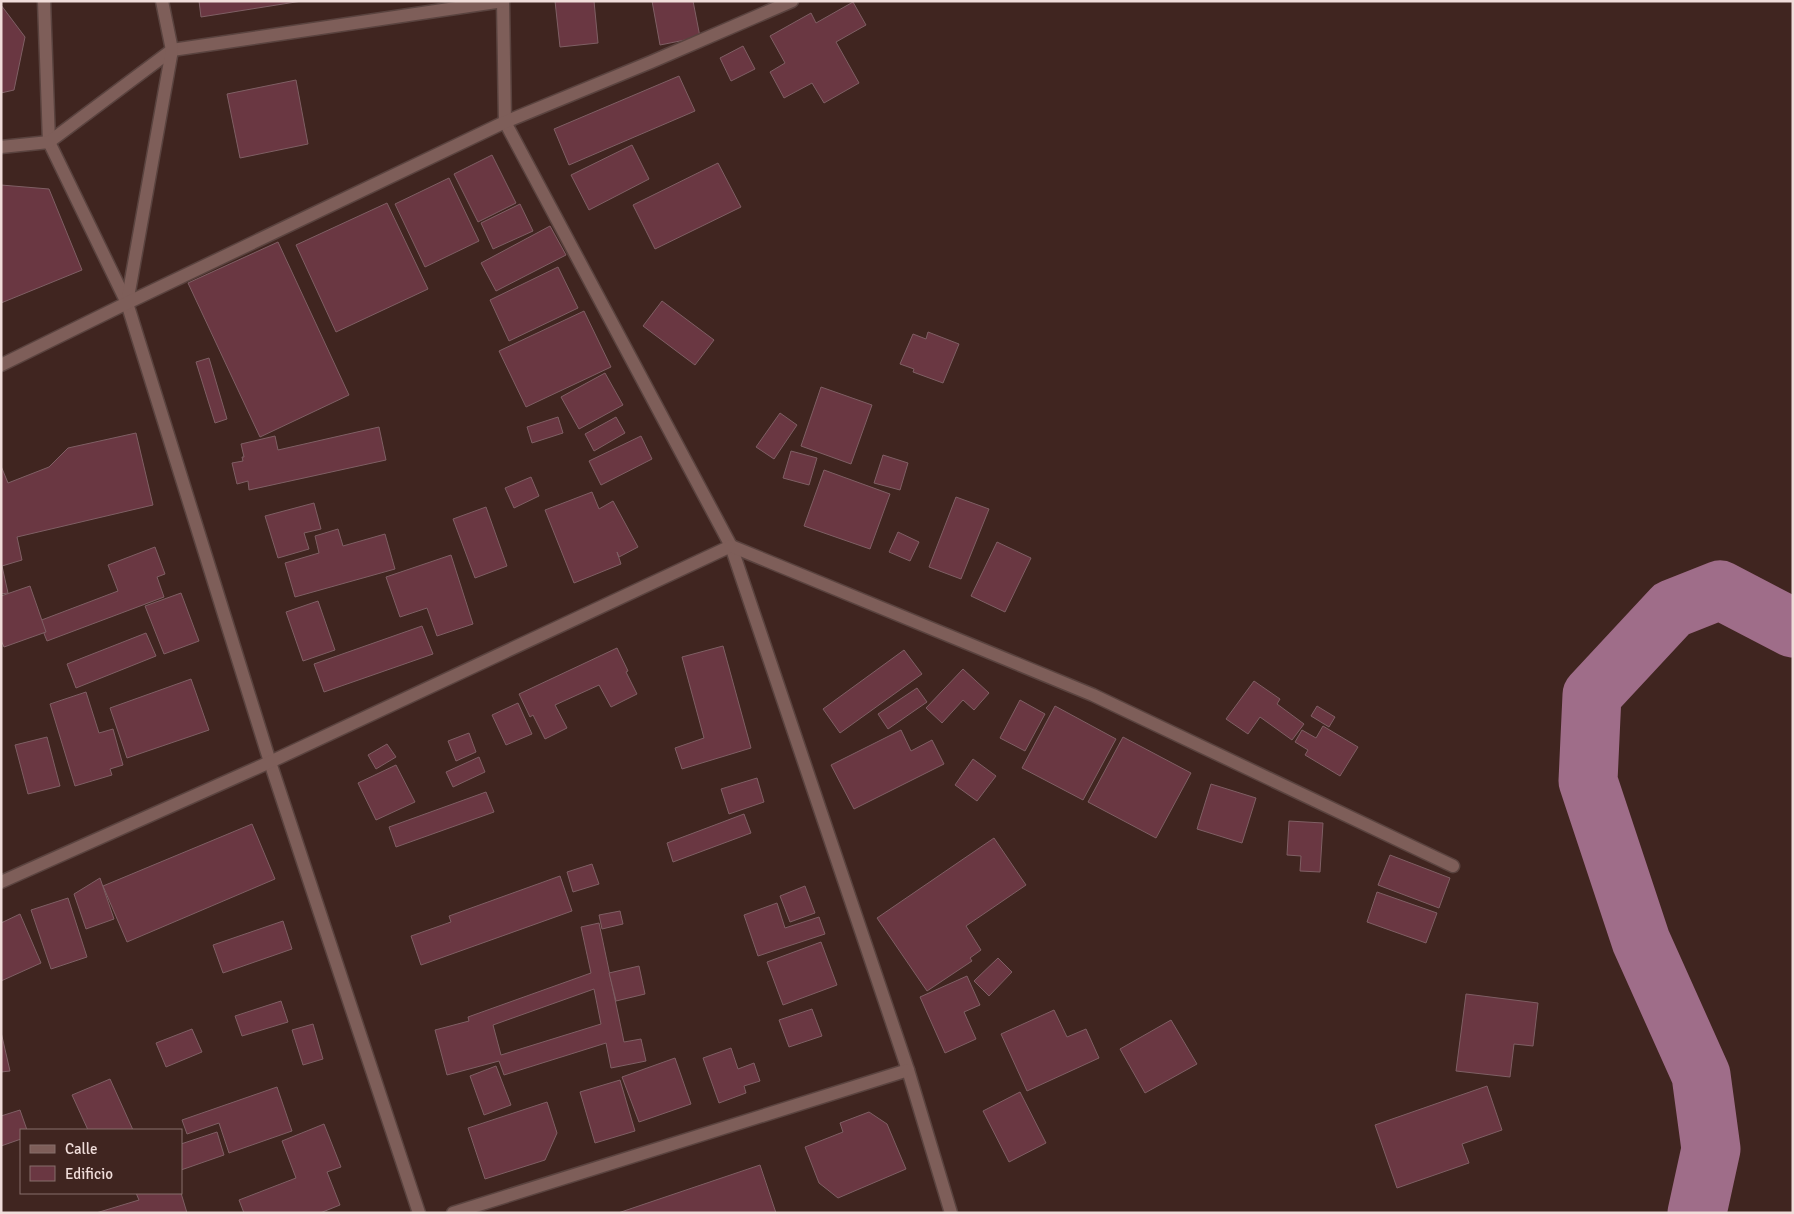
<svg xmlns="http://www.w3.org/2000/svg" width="1794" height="1214" font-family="Signika,sans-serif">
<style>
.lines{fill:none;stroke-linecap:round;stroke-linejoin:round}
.river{stroke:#9f6d89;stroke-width:59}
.building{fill:#6a3742;stroke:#7f5f64;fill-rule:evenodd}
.minor-casing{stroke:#5a433f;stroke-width:15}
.minor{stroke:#7e5e59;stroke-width:12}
</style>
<rect width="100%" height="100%" fill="#402520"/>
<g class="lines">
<polyline class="river" points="1697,1213 1711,1149 1701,1075 1641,941 1588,781 1592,695 1672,609 1720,590 1793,628"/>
</g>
<g class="building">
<polygon points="199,1 302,1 201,17"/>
<polygon points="555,1 594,1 598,43 560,47"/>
<polygon points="652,1 693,1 700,37 660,45"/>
<polygon points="853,2 866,25 836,42 859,83 824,103 812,83 784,98 770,72 785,63 770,36 811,13 816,23"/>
<polygon points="1,5 25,37 14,90 1,93"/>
<polygon points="743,46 755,69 731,81 720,58"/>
<polygon points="679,76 695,111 569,165 554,129"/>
<polygon points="296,80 308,144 240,158 227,94"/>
<polygon points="632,145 649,179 589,210 571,175"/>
<polygon points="492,155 516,203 478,222 454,174"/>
<polygon points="718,163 741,207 655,249 633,205"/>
<polygon points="449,178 479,241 425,267 395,204"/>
<polygon points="1,185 49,189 82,270 1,303"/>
<polygon points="387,203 428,289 336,332 296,245"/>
<polygon points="520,204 533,231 493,249 481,223"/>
<polygon points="550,226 566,255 496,291 481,263"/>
<polygon points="278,242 349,395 260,437 188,283"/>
<polygon points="558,267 578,308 509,341 490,300"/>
<polygon points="662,301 714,340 695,365 643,326"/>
<polygon points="584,311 611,367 526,407 499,351"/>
<polygon points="928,332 959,344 943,383 913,372 914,369 900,364 913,334 926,339"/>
<polygon points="209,358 227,419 215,423 196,362"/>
<polygon points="605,373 623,405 579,429 561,397"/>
<polygon points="821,387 872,405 851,464 801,446"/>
<polygon points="780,413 797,425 774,459 756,447"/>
<polygon points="558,417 563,433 532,443 527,427"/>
<polygon points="616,417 625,433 594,451 585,434"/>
<polygon points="379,427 386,460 249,490 248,481 237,484 232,463 243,461 242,457 244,457 241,444 275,436 278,450"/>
<polygon points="136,433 153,505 17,537 22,560 2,566 8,593 1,594 1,466 8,483 49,467 68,448"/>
<polygon points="641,436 652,459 601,485 589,461"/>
<polygon points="791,451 817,458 809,485 783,478"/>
<polygon points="883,455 908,463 900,490 874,483"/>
<polygon points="824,470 890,494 870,549 804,526"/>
<polygon points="531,477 539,496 514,508 505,488"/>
<polygon points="592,492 599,509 613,501 638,547 619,557 617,552 621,564 574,583 545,510"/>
<polygon points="956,497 989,509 961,579 929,567"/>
<polygon points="314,503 321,529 304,533 309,549 278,558 265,516"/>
<polygon points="486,507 507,566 475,578 453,519"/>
<polygon points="338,529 343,546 385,534 395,569 295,597 285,563 319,553 315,536"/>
<polygon points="898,532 919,542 910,561 889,552"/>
<polygon points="997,542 1031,558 1005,612 971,596"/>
<polygon points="155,547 165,574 157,577 164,597 47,641 39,621 118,591 108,565"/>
<polygon points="451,555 473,624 437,636 427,608 400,617 386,577"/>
<polygon points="30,586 46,632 4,647 1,640 1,596"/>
<polygon points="181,593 199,641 164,654 145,606"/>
<polygon points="318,601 335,650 303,661 286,612"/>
<polygon points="422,626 433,654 324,692 314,664"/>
<polygon points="146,633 156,656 76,688 67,664"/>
<polygon points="723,646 751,748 682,769 675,748 704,738 682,657"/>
<polygon points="617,648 628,671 626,672 637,694 611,707 599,685 555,705 567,728 545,739 533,715 530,717 519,694"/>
<polygon points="904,650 922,674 840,733 823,709"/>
<polygon points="963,669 989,693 974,710 963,700 942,723 926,708"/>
<polygon points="191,679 209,730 127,758 110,708"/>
<polygon points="1254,681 1280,699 1277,704 1304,724 1292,740 1260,717 1248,734 1226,719"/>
<polygon points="917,688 927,702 888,729 878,714"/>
<polygon points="86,692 99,733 113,729 123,765 110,769 112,775 75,786 50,704"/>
<polygon points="1020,700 1045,714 1025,751 1000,738"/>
<polygon points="518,703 532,734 506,745 492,715"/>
<polygon points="1055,706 1116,739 1083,800 1022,768"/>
<polygon points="1317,706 1335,717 1329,727 1311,716"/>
<polygon points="1323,726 1358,747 1340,776 1305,755 1308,750 1295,742 1302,730 1316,738"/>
<polygon points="901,730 911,751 932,740 944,764 854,809 831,765"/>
<polygon points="469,733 476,752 456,761 448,741"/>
<polygon points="47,737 60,786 28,794 15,745"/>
<polygon points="1123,737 1191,773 1156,838 1088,802"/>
<polygon points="387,744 396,757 376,769 368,755"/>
<polygon points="479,757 485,772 453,787 446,772"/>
<polygon points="973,759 996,776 977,801 955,785"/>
<polygon points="396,765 415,802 376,820 358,783"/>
<polygon points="757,778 764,802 729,814 721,789"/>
<polygon points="1211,784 1256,798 1242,843 1197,829"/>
<polygon points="486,792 494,812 396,847 389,827"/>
<polygon points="744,814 751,833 673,862 667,843"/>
<polygon points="1289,821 1323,823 1320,872 1300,871 1301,856 1287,855"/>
<polygon points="252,824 275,879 127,942 103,886"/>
<polygon points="994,838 1026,885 966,926 981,950 970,958 972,961 927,991 877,918"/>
<polygon points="1390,855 1450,878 1439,908 1378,885"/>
<polygon points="592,864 599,884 573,892 567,872"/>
<polygon points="560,876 572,911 421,965 411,936 451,922 449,916"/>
<polygon points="100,878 114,919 86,929 74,894"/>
<polygon points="805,886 815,913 790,922 780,896"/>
<polygon points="1377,892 1437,913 1426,943 1367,922"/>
<polygon points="68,898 87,957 51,969 31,910"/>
<polygon points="777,903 785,928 819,917 825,934 758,956 744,915"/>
<polygon points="620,911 623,924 602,929 599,915"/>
<polygon points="20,914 41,963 1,981 1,923"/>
<polygon points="283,921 292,949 223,973 213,945"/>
<path d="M 599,923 L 624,1042 L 641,1039 L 646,1061 L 611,1068 L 606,1043 L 504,1075 L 499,1061 L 447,1075 L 435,1030 L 469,1021 L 468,1017 L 591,973 L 581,927 ZM 594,989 L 601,1024 L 501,1055 L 493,1025 Z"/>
<polygon points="821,942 837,985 783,1005 767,962"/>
<polygon points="998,958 1012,972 989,996 974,981"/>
<polygon points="639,966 645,994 616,1001 609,973"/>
<polygon points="967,976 980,1005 964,1012 976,1039 945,1053 920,997"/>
<polygon points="1466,994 1538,1003 1533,1046 1514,1044 1510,1077 1456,1071"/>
<polygon points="281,1001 288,1022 242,1036 235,1016"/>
<polygon points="812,1009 822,1036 789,1047 779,1020"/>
<polygon points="1054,1010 1067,1037 1086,1029 1099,1058 1027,1091 1001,1034"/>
<polygon points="1171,1020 1197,1064 1145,1093 1120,1049"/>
<polygon points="313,1024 323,1059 303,1065 292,1030"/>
<polygon points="192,1029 202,1052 166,1067 156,1043"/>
<polygon points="1,1032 10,1071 1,1072"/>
<polygon points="731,1048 738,1069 754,1063 760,1081 744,1086 746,1093 719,1103 703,1058"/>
<polygon points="675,1058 691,1104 639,1122 622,1077"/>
<polygon points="496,1066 511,1105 484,1115 470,1076"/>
<polygon points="110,1079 133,1130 88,1130 72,1095"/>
<polygon points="620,1080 635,1131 595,1143 580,1092"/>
<polygon points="1487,1086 1502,1130 1462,1144 1469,1163 1397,1188 1375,1125"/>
<polygon points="277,1087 292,1131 229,1153 219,1123 187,1134 182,1120"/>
<polygon points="1020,1092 1046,1143 1009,1162 983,1111"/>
<polygon points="547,1102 557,1133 545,1160 485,1179 468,1128"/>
<polygon points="20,1110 27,1130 21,1130 21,1139 1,1146 1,1116"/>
<polygon points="869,1112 887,1124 906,1169 838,1198 819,1183 805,1147 843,1132 840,1123"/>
<polygon points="324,1124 341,1167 327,1172 340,1205 320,1213 244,1213 239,1200 296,1178 282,1141"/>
<polygon points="217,1132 224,1155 181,1170 181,1144"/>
<polygon points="760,1165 776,1213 618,1213"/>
<polygon points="136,1193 181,1193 187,1213 96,1213 139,1200"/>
</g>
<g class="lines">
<defs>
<g id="minor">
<polyline points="44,1 49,142 127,303 270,762 419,1213"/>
<polyline points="503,2 505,122 731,546 908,1070 951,1213"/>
<polyline points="1,147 49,142 172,50 503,1"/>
<polyline points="127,303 172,50 162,1"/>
<polyline points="1,365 127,303 505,122 651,62 792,1"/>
<polyline points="1,882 270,762 731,546 1093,695 1453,866"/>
<polyline points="453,1213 908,1070"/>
</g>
</defs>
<use href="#minor" class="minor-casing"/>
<use href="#minor" class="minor"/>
</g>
<rect width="1794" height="1214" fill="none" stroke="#f0ddda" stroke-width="5"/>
<rect x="20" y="1129" width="162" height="65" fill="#402520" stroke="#866f6a"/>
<rect x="30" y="1145" width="25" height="8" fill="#7e5e59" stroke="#866f6a"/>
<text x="65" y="1154" font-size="15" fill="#f0ddda">Calle</text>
<rect x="30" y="1166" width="25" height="15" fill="#6a3742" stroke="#866f6a"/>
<text x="65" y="1179" font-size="15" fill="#f0ddda">Edificio</text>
</svg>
